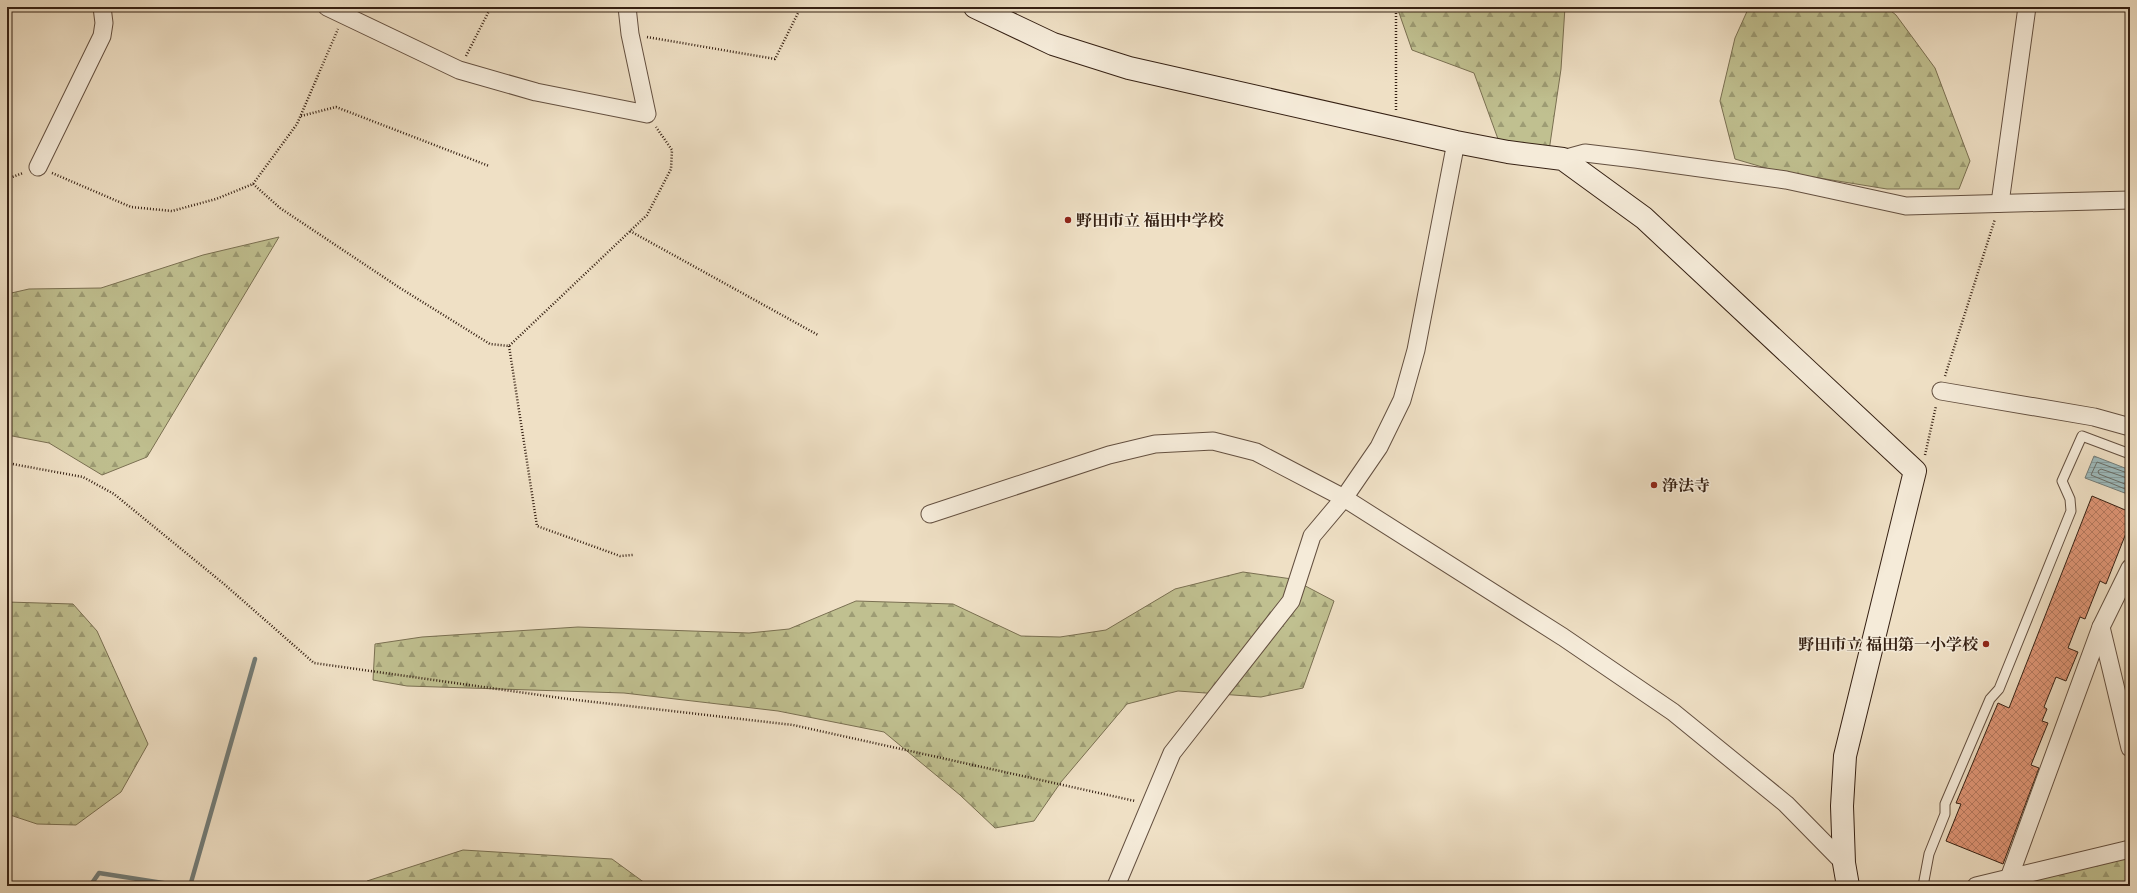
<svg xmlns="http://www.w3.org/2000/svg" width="2137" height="893" font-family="'EB Garamond','Noto Serif JP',serif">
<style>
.forest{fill:url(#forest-firs);stroke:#7a7052}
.water{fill:url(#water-rules);stroke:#737d79}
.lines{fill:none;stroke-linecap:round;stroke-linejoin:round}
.shore{stroke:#696e68;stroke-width:1}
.stream{stroke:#737d79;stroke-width:4.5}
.building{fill:url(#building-cross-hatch);stroke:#352013}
.lane-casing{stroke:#645040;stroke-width:11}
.street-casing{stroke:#645040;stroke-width:19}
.secondary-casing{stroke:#352013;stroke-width:24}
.path{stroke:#352013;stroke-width:2.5;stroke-dasharray:1 2;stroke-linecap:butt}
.lane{stroke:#f5ebd9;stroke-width:9}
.street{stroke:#f5ebd9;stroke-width:17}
.secondary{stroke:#f5ebd9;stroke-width:22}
.poi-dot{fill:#8f2418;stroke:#f5ebd9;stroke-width:1.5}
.labels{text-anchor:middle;stroke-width:3;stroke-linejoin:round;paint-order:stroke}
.poi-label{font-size:16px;font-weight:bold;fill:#352013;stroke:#f5ebd9;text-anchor:start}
</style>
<defs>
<pattern id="forest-firs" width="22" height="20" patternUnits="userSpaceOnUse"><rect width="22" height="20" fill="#c0c090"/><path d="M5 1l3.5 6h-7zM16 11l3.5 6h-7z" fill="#9d9c74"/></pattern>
<pattern id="water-rules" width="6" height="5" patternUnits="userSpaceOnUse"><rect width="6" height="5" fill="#9dbbbd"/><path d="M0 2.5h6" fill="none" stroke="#88a0a2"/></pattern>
<pattern id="building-cross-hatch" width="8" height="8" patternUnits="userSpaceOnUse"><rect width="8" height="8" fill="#e09677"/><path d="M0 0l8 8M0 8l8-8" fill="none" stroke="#b67a60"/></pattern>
</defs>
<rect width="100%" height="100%" fill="#efe0c5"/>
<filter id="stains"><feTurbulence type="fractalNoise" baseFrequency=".005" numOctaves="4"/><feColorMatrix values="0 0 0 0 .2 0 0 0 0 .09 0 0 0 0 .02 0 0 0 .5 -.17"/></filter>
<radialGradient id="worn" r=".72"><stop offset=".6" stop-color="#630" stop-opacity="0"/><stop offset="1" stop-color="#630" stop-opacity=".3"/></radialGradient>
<g class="forest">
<polygon points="1397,7 1565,7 1561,69 1549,151 1498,139 1474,73 1412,50"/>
<polygon points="1749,7 1886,7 1896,15 1935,68 1970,161 1959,189 1887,189 1776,171 1735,159 1720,101 1735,38"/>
<polygon points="279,237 147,457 102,475 49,443 7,435 7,294 29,289 101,288 203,255"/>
<polygon points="1243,572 1292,579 1334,601 1303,688 1261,697 1178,691 1127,704 1061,782 1034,821 995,828 960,795 884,732 778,711 624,693 407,686 373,680 375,644 422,637 578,627 749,633 789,629 856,601 953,604 1021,636 1060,637 1106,630 1175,589"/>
<polygon points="7,602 73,604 97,631 148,744 121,792 76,825 37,824 7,814"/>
<polygon points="463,850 612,859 649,886 362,886 367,881"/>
<polygon points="2112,858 2130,858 2130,886 2002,886"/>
</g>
<polygon class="water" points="2094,456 2130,470 2130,495 2085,478"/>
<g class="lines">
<g class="shore">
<polyline points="2130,474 2097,462 2091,475 2130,491"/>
<polyline points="2130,479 2101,469 2098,471 2099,474 2130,486"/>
</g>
<g class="stream">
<polyline points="90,886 99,873 182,886"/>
<polyline points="190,886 255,659"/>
</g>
</g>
<polygon class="building" points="2092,496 2130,512 2130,523 2106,584 2100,581 2085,619 2080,617 2068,648 2078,652 2066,681 2056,677 2044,707 2047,709 2042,721 2048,723 2031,765 2039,768 2003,864 1946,841 1961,804 1956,803 1998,703 2009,708"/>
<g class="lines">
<defs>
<polyline id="lane" points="1923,886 1929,854 1945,814 1945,804 1990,699 1999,689 2071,511 2070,499 2062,481 2082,436 2130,454"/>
<g id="street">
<polyline points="327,7 459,70 536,92 647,114 630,34 627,7"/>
<polyline points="1563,159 1585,153 1635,159 1786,180 1906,206 2130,200"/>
<polyline points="38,167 102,36 104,23 102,7"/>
<polyline points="2000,203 2027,7"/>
<polyline points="1941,391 2094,417 2130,427"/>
<polyline points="930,514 1109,455 1155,444 1213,441 1256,452 1344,498 1563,637 1673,712 1786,804 1844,863"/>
<polyline points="2101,627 2130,748"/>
<polyline points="2009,878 2101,627 2130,568"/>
<polyline points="1116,886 1172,753 1291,601 1312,536 1344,498 1379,447 1402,400 1416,350 1456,142"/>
<polyline points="1976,886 2130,849"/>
</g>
<polyline id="secondary" points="975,7 1053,44 1129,68 1456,142 1508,152 1563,159 1644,218 1915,471 1845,756 1842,806 1844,863 1848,886"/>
</defs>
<use href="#lane" class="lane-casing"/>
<use href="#street" class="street-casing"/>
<use href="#secondary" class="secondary-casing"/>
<g class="path">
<polyline points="647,37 775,59 801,7"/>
<polyline points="466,56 491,7"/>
<polyline points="1396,110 1396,7"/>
<polyline points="301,116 336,107 489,166"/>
<polyline points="52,173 131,207 172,211 216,199 253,184 297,124 338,29"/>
<polyline points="7,179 23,173"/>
<polyline points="253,184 280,208 400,288 490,344 509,346 647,215 671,169 672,150 656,127"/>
<polyline points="630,231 818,335"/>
<polyline points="509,346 537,526 620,556 633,555"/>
<polyline points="1945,376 1995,219"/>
<polyline points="1925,455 1936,406"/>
<polyline points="7,463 83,477 114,494 224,584 314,663 568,699 793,725 1135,801"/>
</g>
<use href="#lane" class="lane"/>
<use href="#street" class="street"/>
<use href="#secondary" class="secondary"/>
</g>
<g class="poi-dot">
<circle cx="1068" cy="220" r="4"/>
<circle cx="1654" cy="485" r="4"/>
<circle cx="1986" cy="644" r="4"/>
</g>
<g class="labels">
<g class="poi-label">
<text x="1076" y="226">野田市立 福田中学校</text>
<text x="1662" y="491">浄法寺</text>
<text x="1978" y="650" text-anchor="end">野田市立 福田第一小学校</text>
</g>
</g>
<rect width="2137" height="893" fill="none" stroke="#efe0c5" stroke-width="24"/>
<rect x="8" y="8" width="2121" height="877" fill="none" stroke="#352013" stroke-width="2"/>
<rect x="12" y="12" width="2113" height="869" fill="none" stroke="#352013"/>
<rect width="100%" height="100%" filter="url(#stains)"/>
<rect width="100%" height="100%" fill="url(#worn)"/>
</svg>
